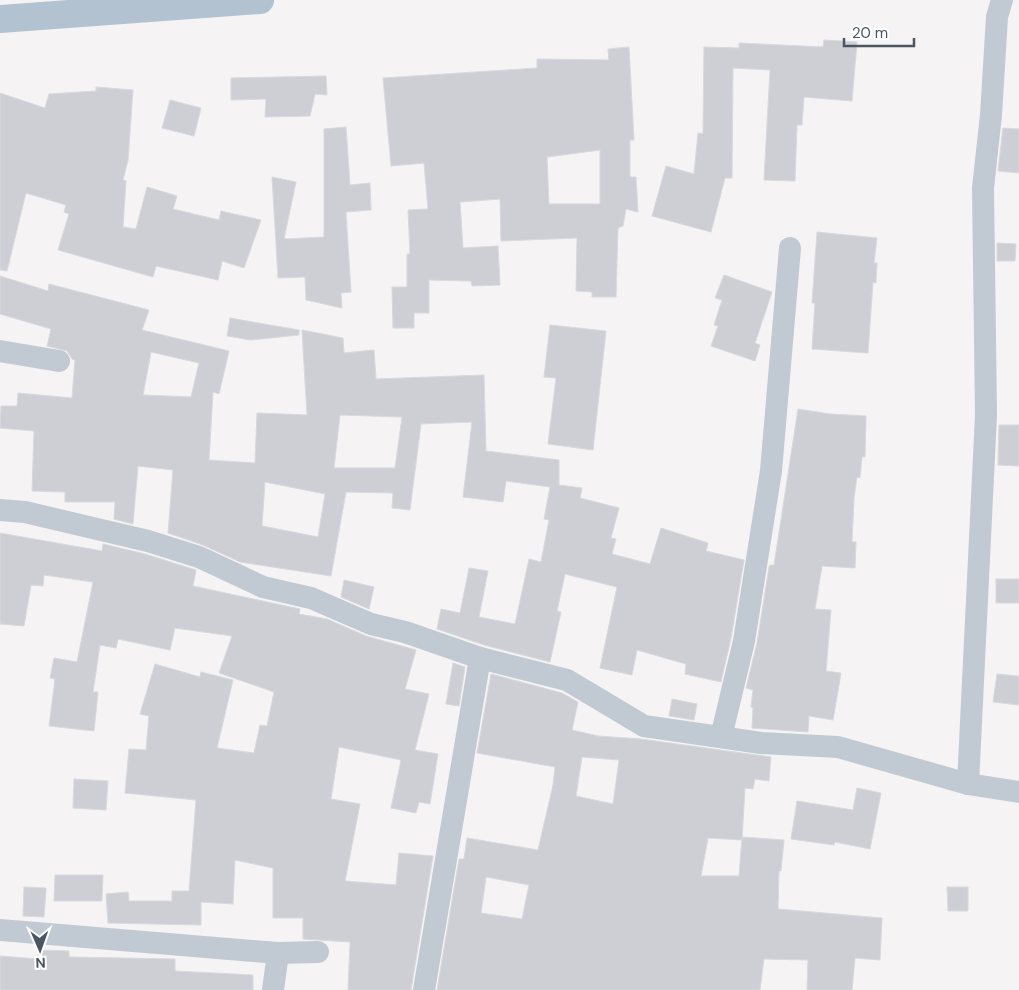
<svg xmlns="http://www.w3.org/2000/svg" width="1019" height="990" font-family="'DM Sans',sans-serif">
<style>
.building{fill:#cdcfd5;stroke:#d7d9de;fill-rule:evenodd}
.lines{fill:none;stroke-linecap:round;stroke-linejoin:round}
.street{stroke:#c1cad2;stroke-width:22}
.primary{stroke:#b3c2d1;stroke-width:28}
</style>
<rect width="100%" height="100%" fill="#f5f3f3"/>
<g class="building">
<polygon points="824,40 857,42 852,101 804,97 802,125 797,125 795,181 764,180 770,70 733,68 732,178 725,178 711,232 652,216 666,166 694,174 698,133 703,134 704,47 739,48 739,43 823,47"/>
<path d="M 629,47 L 634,140 L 630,140 L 630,177 L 636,177 L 638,212 L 626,209 L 623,226 L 618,228 L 616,297 L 592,297 L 592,292 L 576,291 L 577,238 L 501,241 L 500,199 L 460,202 L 463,248 L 498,246 L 500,285 L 472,286 L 471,281 L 429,280 L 429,313 L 414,313 L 414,328 L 393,328 L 392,287 L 407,287 L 407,254 L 410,254 L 408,210 L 428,209 L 424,163 L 391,166 L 383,78 L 537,68 L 537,59 L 609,60 L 608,49 ZM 600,150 L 600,204 L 549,204 L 547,157 Z"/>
<polygon points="326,76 327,95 315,94 310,116 265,117 266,99 231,100 231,78"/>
<polygon points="96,87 133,90 128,160 123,180 126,181 123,227 136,229 147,187 177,196 173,209 219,220 221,211 261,220 244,268 222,261 218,280 156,266 153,277 58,250 69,214 64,212 66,205 26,193 7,271 0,270 0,93 45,108 49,94 96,91"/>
<polygon points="170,100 201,108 194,136 162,128"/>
<polygon points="346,127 350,185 370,183 371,210 346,212 351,292 341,293 342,308 306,300 305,277 278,278 272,177 296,182 284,239 324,237 324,129"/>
<polygon points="1003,128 1019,129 1019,173 998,171"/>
<polygon points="817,232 877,238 874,263 877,263 876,283 873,282 868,353 812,349 815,303 812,303"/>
<polygon points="997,243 1016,244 1015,261 997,261"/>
<polygon points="724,275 772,292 755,343 760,345 755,361 711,346 718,326 714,325 722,300 715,298"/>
<path d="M 0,276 L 48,291 L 49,284 L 149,310 L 142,330 L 229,351 L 219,394 L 213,392 L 209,460 L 255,463 L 257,413 L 307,415 L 302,330 L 343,338 L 344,353 L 374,350 L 376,379 L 484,375 L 486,451 L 559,460 L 559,485 L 582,488 L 580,498 L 619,508 L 611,538 L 616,539 L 612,554 L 650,564 L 661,528 L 708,543 L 706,551 L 744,560 L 731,638 L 721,682 L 685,674 L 686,664 L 637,650 L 632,675 L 600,668 L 617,587 L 565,574 L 557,611 L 561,612 L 550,662 L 484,645 L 437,629 L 441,609 L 460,613 L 469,568 L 488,571 L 479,617 L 515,624 L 529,559 L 541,562 L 549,520 L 544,519 L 550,487 L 506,481 L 503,502 L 463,497 L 472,422 L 421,424 L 410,510 L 392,508 L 393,493 L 346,492 L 331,576 L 240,562 L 203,545 L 168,533 L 173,470 L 138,466 L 133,524 L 114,519 L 115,502 L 65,502 L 65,492 L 32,491 L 34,431 L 0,428 L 1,406 L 17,406 L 18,393 L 72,398 L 75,360 L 72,359 L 67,351 L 47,346 L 51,329 L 0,314 ZM 151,352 L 199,363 L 191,397 L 143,395 ZM 340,415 L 402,417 L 395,468 L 334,468 ZM 265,482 L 325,494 L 318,537 L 262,526 Z"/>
<polygon points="230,318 299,330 299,335 251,340 227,336"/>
<polygon points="550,325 606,331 593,450 548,444 556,378 544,377"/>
<polygon points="798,409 830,414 866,416 865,457 862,457 860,478 857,477 854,498 852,542 856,542 855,568 822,566 815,609 831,610 826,671 841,673 833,720 809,716 808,732 752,728 753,708 751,707 753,690 746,688 757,643 769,567 770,565 774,565"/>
<polygon points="999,425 1019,425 1019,466 998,465"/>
<polygon points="0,533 102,551 103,544 145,554 196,570 193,586 300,609 299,614 327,619 366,636 416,650 405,689 429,694 415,750 438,754 430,804 419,802 416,813 391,808 401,760 339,747 331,799 360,804 345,881 396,885 399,853 433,856 411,990 348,990 350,942 303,939 303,918 273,918 273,868 235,860 233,904 201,902 201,925 108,923 106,894 128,892 129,901 172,901 172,891 189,891 196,800 125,793 129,749 146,750 149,716 140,714 155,664 200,677 201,672 233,680 217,748 254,753 260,725 267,726 274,692 219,673 232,636 175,628 170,650 118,639 116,648 100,645 93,692 98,692 94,731 49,726 55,679 50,678 54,658 77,662 93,582 44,575 43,586 31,585 24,626 0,624"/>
<rect x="996" y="579" width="23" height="24"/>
<polygon points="344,580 374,587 369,609 341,597"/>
<polygon points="453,663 465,667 459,706 446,704"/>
<path d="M 491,674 L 562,693 L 578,702 L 572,730 L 598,736 L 641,739 L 771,757 L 769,781 L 755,779 L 753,789 L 745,788 L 742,840 L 708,838 L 701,876 L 739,876 L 742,837 L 784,840 L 781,871 L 779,871 L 778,909 L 882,918 L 880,960 L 855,958 L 852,990 L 807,990 L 808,960 L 764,959 L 760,990 L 437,990 L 459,859 L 464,859 L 467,838 L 538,850 L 553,785 L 555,767 L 477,753 ZM 582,757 L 619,760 L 613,804 L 576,796 ZM 486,877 L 529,885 L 522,919 L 481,913 Z"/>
<polygon points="997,674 1019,676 1019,705 993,702"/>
<polygon points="672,699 697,704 694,720 669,716"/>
<polygon points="74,779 108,781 106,810 73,808"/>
<polygon points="857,788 881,793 870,849 835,842 834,845 791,839 797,801 853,810"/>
<polygon points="55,875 103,875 102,901 54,901"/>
<polygon points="24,887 46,888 44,917 23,916"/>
<polygon points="947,887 968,887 968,911 948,911"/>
<polygon points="38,950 69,951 69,957 175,959 175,971 253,975 253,990 0,990 0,956 38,959"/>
</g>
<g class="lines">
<g class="street">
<polyline points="0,351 59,361"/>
<polyline points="0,510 25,512 148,541 199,557 263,587 311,598 371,624 405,632 480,658 567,680 644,726 761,743 838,747 968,784 1019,792"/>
<polyline points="721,737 744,641 771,471 790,248"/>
<polyline points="968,784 986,415 983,188 991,115 997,17 1002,0"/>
<polyline points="0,930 278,953 318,952"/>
<polyline points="273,990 278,953"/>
<polyline points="424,990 480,658"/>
</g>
<polyline class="primary" points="0,19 260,0"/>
</g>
<g transform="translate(40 950) rotate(178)" stroke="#ffffff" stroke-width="4" paint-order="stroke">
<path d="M0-4L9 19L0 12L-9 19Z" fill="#4a5661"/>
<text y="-8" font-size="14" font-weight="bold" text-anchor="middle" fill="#4a5661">N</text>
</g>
<path d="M844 38v8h70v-8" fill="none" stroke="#4a5661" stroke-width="2.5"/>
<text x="852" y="38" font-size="15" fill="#4a5661" stroke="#ffffff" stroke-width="4" paint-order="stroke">20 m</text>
</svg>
